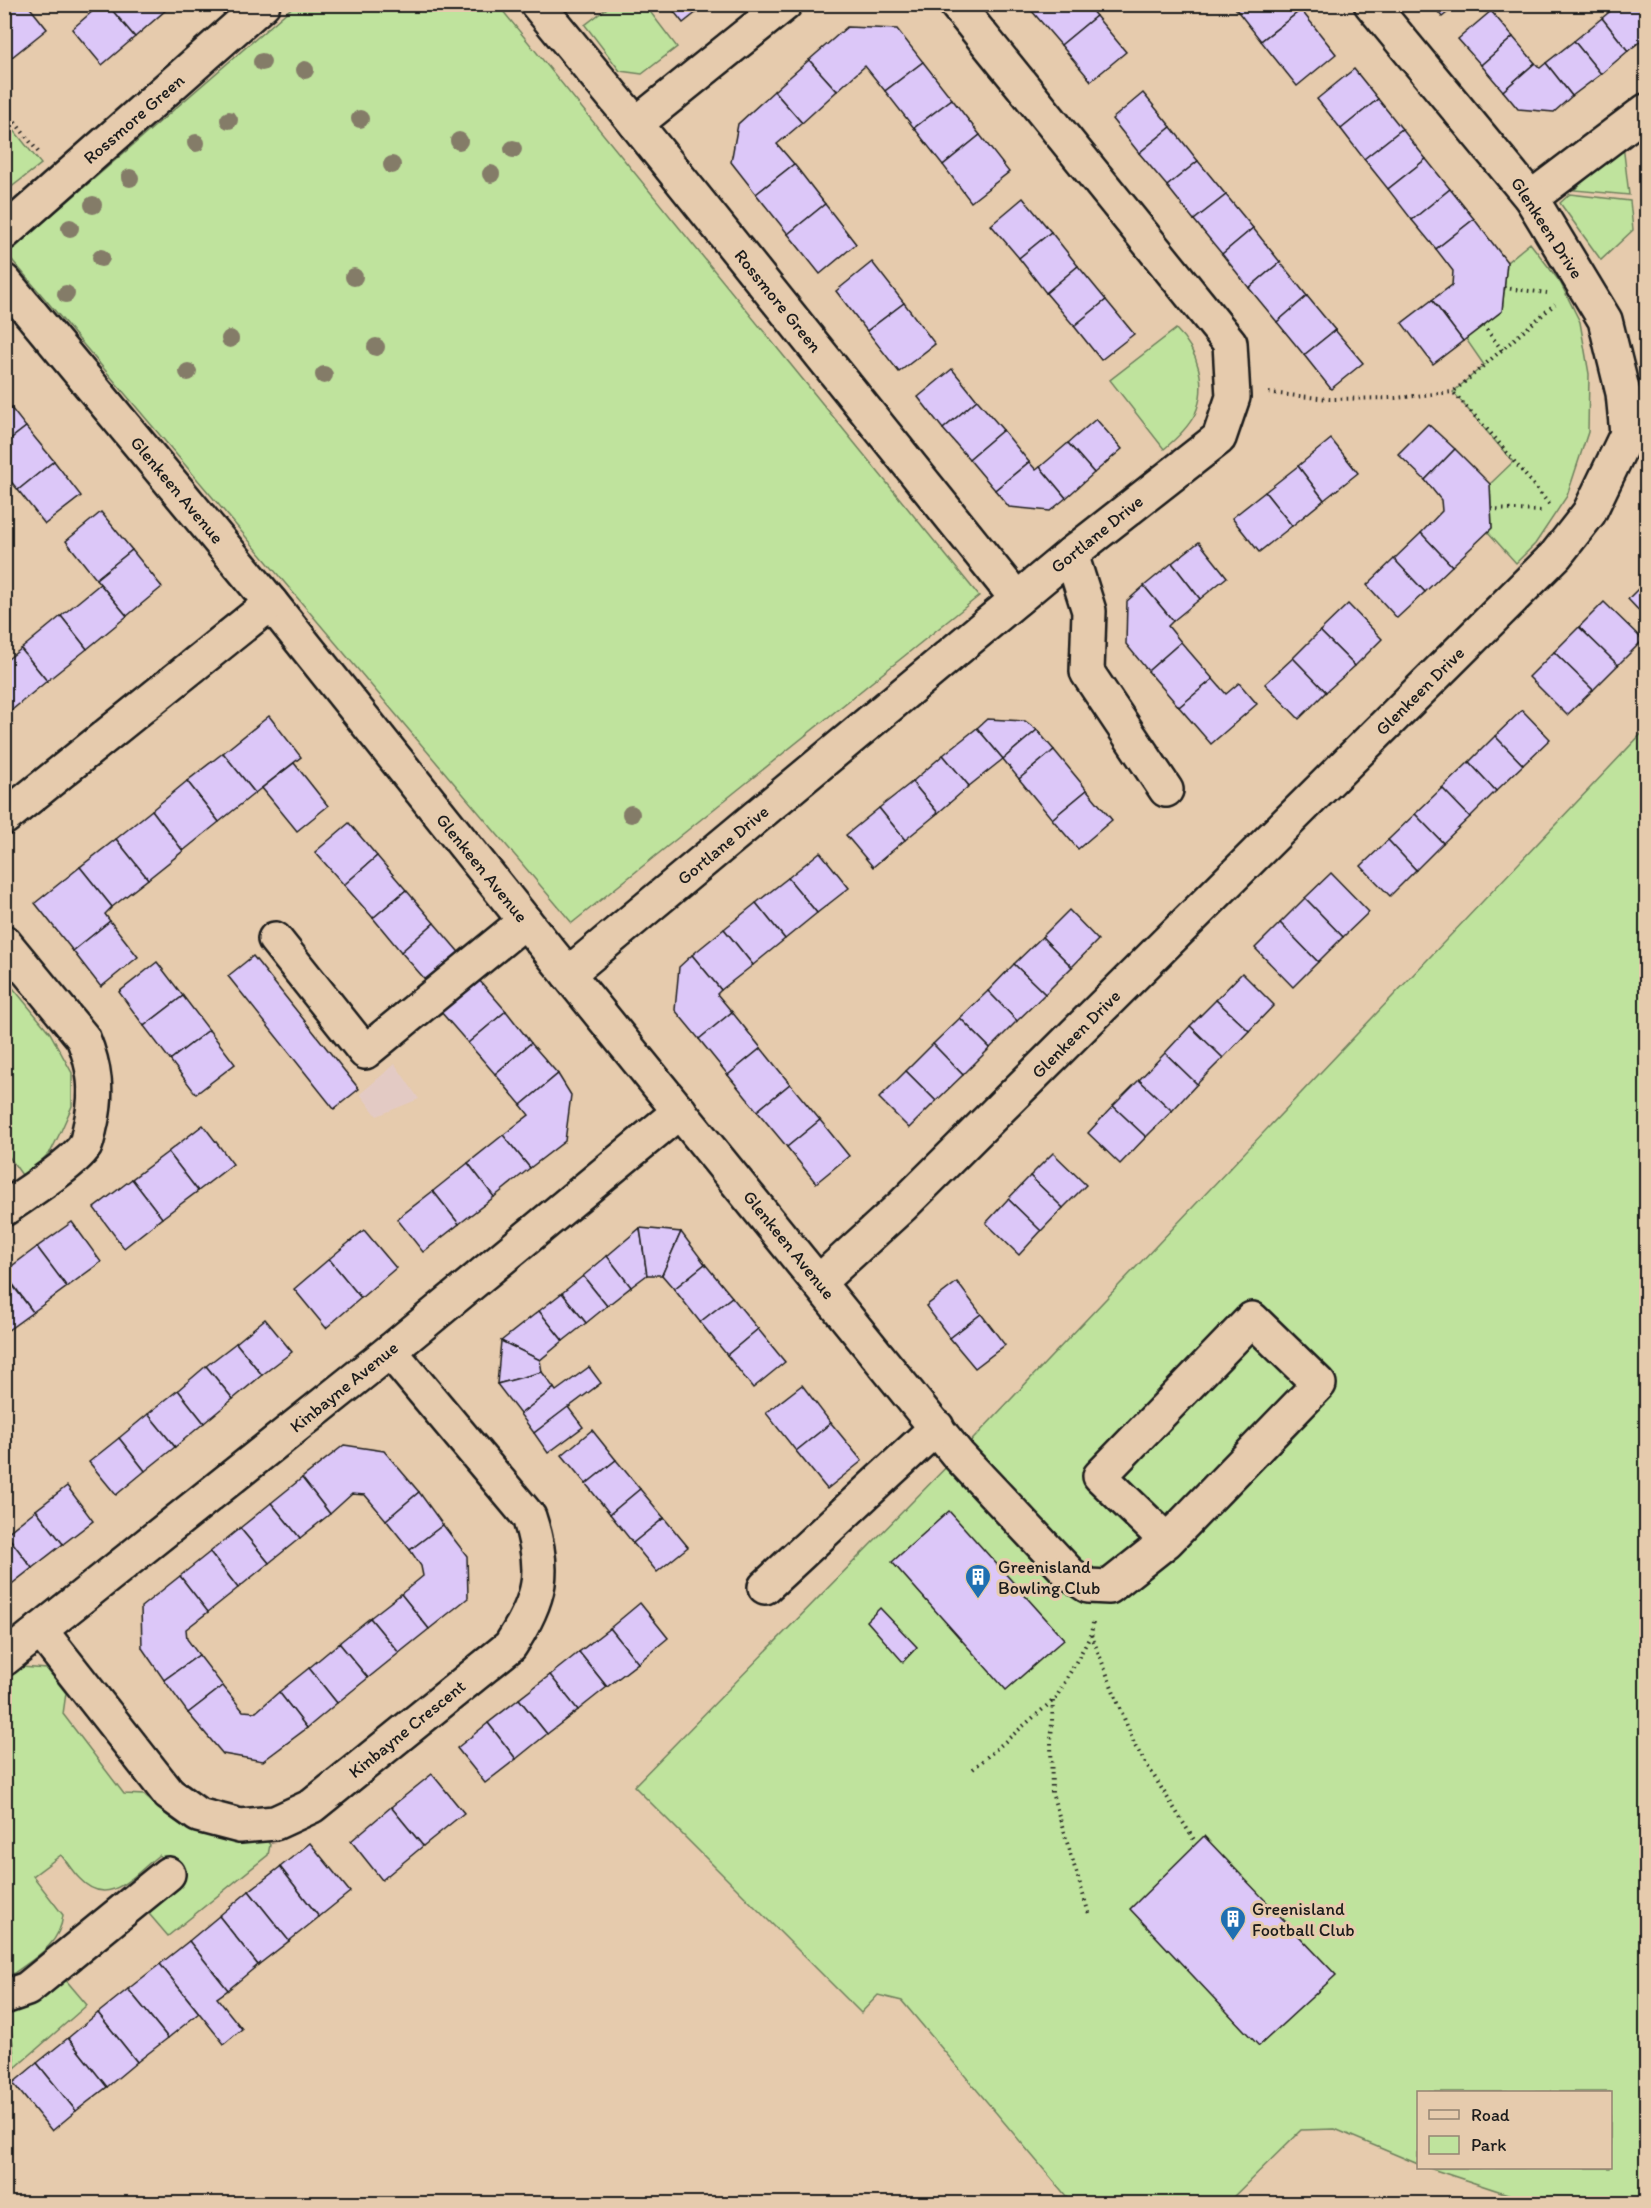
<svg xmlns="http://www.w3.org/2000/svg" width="1651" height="2208" font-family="Itim,sans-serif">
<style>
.built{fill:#e3cac4}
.green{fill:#bfe39d;stroke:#6e805c;stroke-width:1.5}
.building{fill:#dcc7f8;stroke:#1c1c1c;stroke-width:1.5}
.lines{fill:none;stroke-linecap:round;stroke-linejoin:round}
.minor-casing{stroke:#1c1c1c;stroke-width:38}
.path{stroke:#1c1c1c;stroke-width:4;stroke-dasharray:1.5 4.5;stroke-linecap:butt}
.minor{stroke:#e6cbad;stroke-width:33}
.tree{fill:#847b68}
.labels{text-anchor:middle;stroke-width:6;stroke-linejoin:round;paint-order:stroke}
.street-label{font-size:18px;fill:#1c1c1c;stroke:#e6cbad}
.poi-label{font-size:18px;fill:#1c1c1c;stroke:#e6cbad;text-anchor:start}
</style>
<rect width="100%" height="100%" fill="#e6cbad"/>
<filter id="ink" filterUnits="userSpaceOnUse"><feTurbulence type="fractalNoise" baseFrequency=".0167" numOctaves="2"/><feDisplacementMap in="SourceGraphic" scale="12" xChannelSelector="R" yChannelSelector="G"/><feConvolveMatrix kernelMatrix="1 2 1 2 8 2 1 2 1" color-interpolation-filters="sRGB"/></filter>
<g filter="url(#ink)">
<polygon class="built" points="395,1064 419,1099 377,1116 360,1094"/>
<g class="green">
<polygon points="296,4 498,5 979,596 572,923 7,254"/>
<polygon points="611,5 645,5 677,47 642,74 620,71 585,25"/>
<polygon points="5,119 41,164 5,192"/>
<polygon points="1623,145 1629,195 1574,190"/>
<polygon points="1570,194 1630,201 1633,230 1601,260 1560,203"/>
<polygon points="1530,243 1560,282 1580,322 1589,374 1588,432 1567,496 1535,544 1516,563 1488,532 1492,528 1490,484 1513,462 1453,392 1484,365 1466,339 1502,311 1507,262"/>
<path d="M 1176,329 C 1198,350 1208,385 1195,414 C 1188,428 1176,439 1164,449 L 1110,380 Z"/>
<polygon points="1646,729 1646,2191 1634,2203 1535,2203 1429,2168 1610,2168 1610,2092 1418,2092 1418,2164 1335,2129 1301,2130 1227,2203 1072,2203 902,2001 878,1995 861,2013 634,1786 958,1455"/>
<polygon points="4,977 50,1033 72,1073 72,1106 61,1131 51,1151 37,1165 22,1175 5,1151"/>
<path d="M 21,1667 L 47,1669 L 66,1693 L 63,1714 L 124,1794 L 144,1795 C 156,1806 167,1817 181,1825 C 203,1836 241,1835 265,1837 L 270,1845 L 268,1855 L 168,1936 L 144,1908 L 178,1878 L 159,1855 C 135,1873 109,1911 79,1878 C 72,1871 67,1862 61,1855 L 33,1876 L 63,1915 C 60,1946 33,1959 10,1976 L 5,1975 L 5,1672 Z"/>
<polygon points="59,1972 87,2005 15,2068 10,2014"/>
</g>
<g class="building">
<polygon points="4,4 27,4 47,29 12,57 4,48"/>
<polygon points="101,4 107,4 135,37 102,65 72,29"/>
<polygon points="107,4 164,4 167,9 135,37"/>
<polygon points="668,4 707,4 683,23"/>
<polygon points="1037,4 1086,4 1096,16 1061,45 1031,10"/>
<polygon points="1232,4 1297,4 1301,10 1261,41"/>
<polygon points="1432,4 1458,4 1442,17"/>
<polygon points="1619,4 1636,4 1646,18 1646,37 1628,51 1602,18"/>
<polygon points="1301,10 1336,54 1297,86 1261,41"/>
<polygon points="1491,11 1513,37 1481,65 1458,39"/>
<polygon points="1096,16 1126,52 1091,81 1061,45"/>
<polygon points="1602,18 1628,51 1601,74 1574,41"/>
<polygon points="847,27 897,29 923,62 885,91 865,66 837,91 809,60"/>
<polygon points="1513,37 1535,63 1503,91 1481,65"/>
<polygon points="1574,41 1601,74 1572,96 1546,63"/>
<polygon points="809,60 837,91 802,123 774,91"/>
<polygon points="923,62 952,99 914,128 885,91"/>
<polygon points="1535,63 1540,68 1546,63 1572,96 1554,112 1518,109 1503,91"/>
<polygon points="1354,69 1378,99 1341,129 1317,99"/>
<polygon points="774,91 802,123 777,144 794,164 756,194 731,162 738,124"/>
<polygon points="1143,93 1171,127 1139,153 1112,119"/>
<polygon points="952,99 980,135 943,165 914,128"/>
<polygon points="1378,99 1402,129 1364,159 1341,129"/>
<polygon points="1171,127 1198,161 1167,186 1139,153"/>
<polygon points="1402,129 1426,159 1388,189 1364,159"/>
<polygon points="980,135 1009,172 971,202 943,165"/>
<polygon points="1426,159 1450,189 1412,220 1388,189"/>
<polygon points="1198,161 1226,195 1194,220 1167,186"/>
<polygon points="794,164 825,204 788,234 756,194"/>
<polygon points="1450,189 1474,219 1436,249 1412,220"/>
<polygon points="1646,192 1646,234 1644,231 1645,195"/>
<polygon points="1226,195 1253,228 1222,254 1194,220"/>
<polygon points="1023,198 1051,232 1019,258 991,225"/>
<polygon points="825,204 856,244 820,274 788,234"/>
<polygon points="1474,219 1507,262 1502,311 1463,341 1432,300 1452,285 1453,271 1436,249"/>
<polygon points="1253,228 1280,262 1249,288 1222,254"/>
<polygon points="1051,232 1078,266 1046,293 1019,258"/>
<polygon points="872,262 904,303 867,331 836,291"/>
<polygon points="1280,262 1307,296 1277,322 1249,288"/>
<polygon points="1078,266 1106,300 1074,326 1046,293"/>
<polygon points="1307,296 1335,330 1304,355 1277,322"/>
<polygon points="1106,300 1134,334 1101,360 1074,326"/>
<polygon points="1432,300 1463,341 1433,364 1402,323"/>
<polygon points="904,303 935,344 899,372 867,331"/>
<polygon points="1335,330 1363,363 1331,389 1304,355"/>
<polygon points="952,369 977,400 943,429 918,397"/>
<polygon points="4,399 26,427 4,444"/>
<polygon points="977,400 1003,430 969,459 943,429"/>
<polygon points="1096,419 1122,449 1094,473 1068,443"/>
<polygon points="1428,424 1455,449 1425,480 1398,454"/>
<polygon points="26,427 54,461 18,490 4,473 4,444"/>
<polygon points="1003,430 1029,462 995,490 969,459"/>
<polygon points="1331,439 1358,473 1324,500 1298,466"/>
<polygon points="1068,443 1094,473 1066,498 1040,467"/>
<polygon points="1455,449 1490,484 1492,528 1452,566 1421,533 1442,511 1441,500 1425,480"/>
<polygon points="54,461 81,496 45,524 18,490"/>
<polygon points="1029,462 1036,470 1040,467 1066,498 1050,511 1009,507 995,490"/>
<polygon points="1298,466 1324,500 1292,526 1265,492"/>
<polygon points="1265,492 1292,526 1259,552 1232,518"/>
<polygon points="101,512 132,550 96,579 66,541"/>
<polygon points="1421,533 1452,566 1425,592 1394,559"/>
<polygon points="1199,542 1227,577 1200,599 1172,563"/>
<polygon points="132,550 162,587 127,616 96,579"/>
<polygon points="1394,559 1425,592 1397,618 1367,585"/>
<polygon points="1172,563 1200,599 1173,621 1144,586"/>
<polygon points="1646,581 1646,618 1628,599"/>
<polygon points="100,584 127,616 87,649 61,616"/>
<polygon points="1144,586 1173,621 1168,626 1181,642 1148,671 1126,644 1127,601"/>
<polygon points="1604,602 1643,640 1618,665 1579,627"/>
<polygon points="1348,604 1382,639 1355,666 1320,631"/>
<polygon points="61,616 87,649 47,681 21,649"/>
<polygon points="1579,627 1618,665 1593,690 1554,652"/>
<polygon points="1320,631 1355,666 1326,692 1293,658"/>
<polygon points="1181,642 1213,679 1179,707 1148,671"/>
<polygon points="21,649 47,681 7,714 4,711 4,662"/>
<polygon points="1554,652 1593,690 1567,715 1529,677"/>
<polygon points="1293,658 1326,692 1299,719 1265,684"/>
<polygon points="1213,679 1226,694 1239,683 1257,704 1211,744 1179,707"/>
<polygon points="1522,710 1550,739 1523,765 1495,736"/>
<polygon points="269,716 301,757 255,793 223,753"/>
<polygon points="987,719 1025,721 1037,730 1003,759 977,728"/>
<polygon points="977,728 1003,759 969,786 943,755"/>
<polygon points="1037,730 1054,750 1019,779 1003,759"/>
<polygon points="1495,736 1523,765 1496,791 1469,762"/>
<polygon points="1054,750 1087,790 1052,819 1019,779"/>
<polygon points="223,753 255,793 219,822 187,781"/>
<polygon points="943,755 969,786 938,813 912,782"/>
<polygon points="1469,762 1496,791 1470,817 1442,788"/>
<polygon points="294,763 328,806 297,831 262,788"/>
<polygon points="187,781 219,822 183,851 152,810"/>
<polygon points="912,782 938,813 905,840 879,808"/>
<polygon points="1442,788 1470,817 1443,843 1415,814"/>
<polygon points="1087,790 1112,820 1078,849 1052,819"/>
<polygon points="879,808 905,840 873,867 846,835"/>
<polygon points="152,810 183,851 148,879 116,839"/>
<polygon points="1415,814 1443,843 1416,870 1388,840"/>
<polygon points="349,823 377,856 344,885 315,852"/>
<polygon points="116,839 148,879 112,907 80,867"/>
<polygon points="1388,840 1416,870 1390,896 1361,866"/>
<polygon points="820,852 849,888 817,913 788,878"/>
<polygon points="377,856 406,890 373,918 344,885"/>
<polygon points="80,867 112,907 105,914 110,921 73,951 35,903"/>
<polygon points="1331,873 1369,912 1343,937 1305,898"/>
<polygon points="788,878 817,913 785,939 756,903"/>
<polygon points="406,890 434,923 401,952 373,918"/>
<polygon points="1305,898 1343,937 1318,962 1280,923"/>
<polygon points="756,903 785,939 753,965 724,929"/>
<polygon points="1069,910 1098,940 1072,967 1042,937"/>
<polygon points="110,921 138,957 101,987 73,951"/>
<polygon points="434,923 463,957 430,985 401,952"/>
<polygon points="1280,923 1318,962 1293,987 1255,948"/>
<polygon points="724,929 753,965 721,990 692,955"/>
<polygon points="1042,937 1072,967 1045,994 1014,964"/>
<polygon points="692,955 721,990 717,994 732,1012 699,1039 675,1010 679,967"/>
<polygon points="253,956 359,1089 334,1109 228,976"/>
<polygon points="157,962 183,996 144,1026 119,992"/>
<polygon points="1014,964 1045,994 1017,1021 988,991"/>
<polygon points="1242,973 1274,1005 1249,1031 1216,1000"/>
<polygon points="479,980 506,1011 468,1043 441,1012"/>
<polygon points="988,991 1017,1021 990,1048 960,1018"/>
<polygon points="183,996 209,1030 170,1060 144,1026"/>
<polygon points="1216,1000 1249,1031 1223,1058 1190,1026"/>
<polygon points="506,1011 531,1043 495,1074 468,1043"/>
<polygon points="732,1012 761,1048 728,1075 699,1039"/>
<polygon points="960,1018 990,1048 963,1075 933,1044"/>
<polygon points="1190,1026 1223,1058 1197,1084 1165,1053"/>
<polygon points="209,1030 235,1064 196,1094 170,1060"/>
<polygon points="531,1043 558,1074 521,1105 495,1074"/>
<polygon points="933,1044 963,1075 936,1101 906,1071"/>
<polygon points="761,1048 790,1084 757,1111 728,1075"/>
<polygon points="1165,1053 1197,1084 1172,1111 1139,1080"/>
<polygon points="906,1071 936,1101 909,1128 879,1098"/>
<polygon points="558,1074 571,1095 565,1141 530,1168 503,1135 529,1115 521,1105"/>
<polygon points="1139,1080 1172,1111 1146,1137 1113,1106"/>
<polygon points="790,1084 820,1120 787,1147 757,1111"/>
<polygon points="1113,1106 1146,1137 1120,1164 1088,1133"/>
<polygon points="820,1120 849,1156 816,1183 787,1147"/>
<polygon points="203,1125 233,1164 198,1191 168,1152"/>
<polygon points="503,1135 530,1168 494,1197 468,1163"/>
<polygon points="168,1152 198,1191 162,1218 132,1179"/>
<polygon points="1053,1153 1086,1185 1063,1208 1030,1176"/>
<polygon points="468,1163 494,1197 459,1224 433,1191"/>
<polygon points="1030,1176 1063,1208 1041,1231 1008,1199"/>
<polygon points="132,1179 162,1218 124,1248 94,1208"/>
<polygon points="433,1191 459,1224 423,1252 397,1219"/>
<polygon points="1008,1199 1041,1231 1019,1255 986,1223"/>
<polygon points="72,1222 101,1262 67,1287 37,1247"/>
<polygon points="640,1228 647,1275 631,1287 607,1256"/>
<polygon points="640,1228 681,1232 662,1275 647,1275"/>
<polygon points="364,1230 396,1268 361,1298 329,1259"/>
<polygon points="681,1232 705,1264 674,1289 662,1275"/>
<polygon points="37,1247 67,1287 33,1312 4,1272"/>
<polygon points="607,1256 631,1287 607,1306 583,1276"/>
<polygon points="329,1259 361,1298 326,1328 294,1289"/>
<polygon points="705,1264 732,1297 700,1322 674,1289"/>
<polygon points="4,1274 33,1312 4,1333"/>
<polygon points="583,1276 607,1306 586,1323 562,1293"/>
<polygon points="957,1282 981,1314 950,1338 926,1306"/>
<polygon points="562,1293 586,1323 563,1341 539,1311"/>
<polygon points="732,1297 758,1329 727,1355 700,1322"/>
<polygon points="539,1311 563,1341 540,1360 501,1341"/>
<polygon points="981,1314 1005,1345 975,1368 950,1338"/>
<polygon points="265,1319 292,1352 262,1375 236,1343"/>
<polygon points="758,1329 785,1362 753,1388 727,1355"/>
<polygon points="501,1341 540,1360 542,1372 497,1384"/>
<polygon points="236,1343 262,1375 233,1399 206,1366"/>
<polygon points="206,1366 233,1399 204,1423 178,1390"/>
<polygon points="589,1367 601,1383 534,1433 520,1414 554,1388 556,1391"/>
<polygon points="542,1372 554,1388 520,1414 497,1384"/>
<polygon points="802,1385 831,1423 796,1451 766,1413"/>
<polygon points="178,1390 204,1423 175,1447 148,1414"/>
<polygon points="568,1407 583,1427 548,1453 534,1433"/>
<polygon points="148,1414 175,1447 145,1471 119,1438"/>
<polygon points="831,1423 862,1461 827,1489 796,1451"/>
<polygon points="592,1430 616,1460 586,1484 562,1455"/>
<polygon points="119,1438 145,1471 116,1495 89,1462"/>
<polygon points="344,1445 384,1451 419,1492 386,1520 365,1495 352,1494 330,1514 302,1478"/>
<polygon points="616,1460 640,1489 610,1514 586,1484"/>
<polygon points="302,1478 330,1514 300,1538 271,1503"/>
<polygon points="67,1486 93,1521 63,1544 36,1510"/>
<polygon points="640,1489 664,1518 633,1543 610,1514"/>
<polygon points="419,1492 443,1525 410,1550 386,1520"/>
<polygon points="271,1503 300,1538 269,1563 240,1528"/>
<polygon points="36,1510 63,1544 32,1568 6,1534"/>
<polygon points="949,1511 1064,1639 1006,1690 892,1562"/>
<polygon points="664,1518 688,1547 657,1572 633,1543"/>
<polygon points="443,1525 467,1556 468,1598 429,1629 401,1594 423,1576 421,1566 410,1550"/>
<polygon points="240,1528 269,1563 238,1588 210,1552"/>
<polygon points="6,1534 32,1568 4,1590 4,1535"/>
<polygon points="210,1552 238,1588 208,1612 180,1576"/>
<polygon points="180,1576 208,1612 186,1629 187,1639 199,1655 164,1680 142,1648 141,1607"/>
<polygon points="401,1594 429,1629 399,1653 370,1618"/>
<polygon points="640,1603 668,1638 638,1663 610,1628"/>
<polygon points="880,1608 917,1647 903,1662 867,1621"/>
<polygon points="370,1618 399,1653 368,1678 339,1643"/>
<polygon points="610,1628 638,1663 607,1687 579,1652"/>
<polygon points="339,1643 368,1678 337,1703 309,1668"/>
<polygon points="579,1652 607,1687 578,1710 550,1675"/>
<polygon points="199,1655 223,1686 188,1713 164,1680"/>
<polygon points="309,1668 337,1703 307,1728 279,1692"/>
<polygon points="550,1675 578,1710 547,1734 519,1699"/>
<polygon points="223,1686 243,1711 256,1712 279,1692 307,1728 263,1761 223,1754 188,1713"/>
<polygon points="519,1699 547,1734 516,1759 488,1723"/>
<polygon points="488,1723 516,1759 485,1783 457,1748"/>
<polygon points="432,1774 464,1813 423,1846 391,1807"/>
<polygon points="391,1807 423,1846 382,1880 351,1841"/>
<polygon points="1204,1836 1336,1975 1259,2046 1130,1909"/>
<polygon points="310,1843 350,1892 319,1917 280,1867"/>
<polygon points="280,1867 319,1917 289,1941 249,1891"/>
<polygon points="249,1891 289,1941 258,1965 219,1916"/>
<polygon points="219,1916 258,1965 228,1990 189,1941"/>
<polygon points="189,1941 228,1990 217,1998 242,2029 224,2044 160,1964"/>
<polygon points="160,1964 199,2013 168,2038 128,1989"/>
<polygon points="128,1989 168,2038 137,2062 98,2013"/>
<polygon points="98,2013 137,2062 107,2087 68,2038"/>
<polygon points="68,2038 107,2087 76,2111 37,2063"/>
<polygon points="37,2063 76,2111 52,2131 13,2083"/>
</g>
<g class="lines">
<defs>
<g id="minor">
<polyline points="537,4 636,124 1017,599"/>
<polyline points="636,124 785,4"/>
<polyline points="1531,198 1646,111"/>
<polyline points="4,233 263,4"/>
<polyline points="4,281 271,603 525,921 958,1455 1070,1574 1088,1586 1109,1587 1167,1541 1319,1384 1252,1319 1100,1476 1167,1541"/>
<polyline points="1071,554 1089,611 1087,672 1166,790"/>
<polyline points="4,818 271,603"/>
<polyline points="275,939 365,1052 525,921"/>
<path d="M 4,942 L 83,1038 C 95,1067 98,1092 91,1123 C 89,1130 88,1140 85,1146 C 72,1165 25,1194 4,1209"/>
<polyline points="568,974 1071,554 1219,438 1233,397 1230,343 956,4"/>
<polyline points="819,1282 902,1206 1556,555 1589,513 1627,434 1623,393 1605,320 1531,198 1371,4"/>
<polyline points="765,1587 937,1427"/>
<path d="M 40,1630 L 169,1794 L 198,1815 L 240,1826 L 275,1823 L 312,1806 L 510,1646 C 541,1599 547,1571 529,1517 L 390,1351"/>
<polyline points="4,1659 390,1351 680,1111"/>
<polyline points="4,1997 27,1989 168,1874"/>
</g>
</defs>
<use href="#minor" class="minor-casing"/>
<g class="path">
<polyline points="4,108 39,153"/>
<polyline points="1504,288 1547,293"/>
<polyline points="1483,325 1502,350"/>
<polyline points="1269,393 1329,399 1396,398 1453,392"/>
<polyline points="1549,504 1495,438 1453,392 1555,304"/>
<polyline points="1491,509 1543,511"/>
<polyline points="1093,1623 1091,1634 1135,1746 1196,1843"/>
<polyline points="1053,1701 1051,1741 1052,1793 1090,1917"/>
<polyline points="973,1769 1056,1698 1091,1635"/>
</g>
<use href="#minor" class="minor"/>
</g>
<g class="tree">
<circle cx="262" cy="62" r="9"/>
<circle cx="305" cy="70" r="9"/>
<circle cx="360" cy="119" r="9"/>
<circle cx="229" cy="120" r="9"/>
<circle cx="459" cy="141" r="9"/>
<circle cx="196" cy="143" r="9"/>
<circle cx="513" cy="149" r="9"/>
<circle cx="392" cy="165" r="9"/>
<circle cx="491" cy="174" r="9"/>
<circle cx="130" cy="178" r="9"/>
<circle cx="93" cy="205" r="9"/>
<circle cx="70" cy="228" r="9"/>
<circle cx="101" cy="258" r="9"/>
<circle cx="354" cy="277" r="9"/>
<circle cx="66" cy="294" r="9"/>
<circle cx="230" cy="339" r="9"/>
<circle cx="376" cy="347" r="9"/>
<circle cx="188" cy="372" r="9"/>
<circle cx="324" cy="375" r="9"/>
<circle cx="631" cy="814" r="9"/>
</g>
</g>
<defs>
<symbol id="building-pin" viewBox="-11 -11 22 30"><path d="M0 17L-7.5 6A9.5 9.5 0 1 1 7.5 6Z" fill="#1f6fb2" stroke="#e6cbad"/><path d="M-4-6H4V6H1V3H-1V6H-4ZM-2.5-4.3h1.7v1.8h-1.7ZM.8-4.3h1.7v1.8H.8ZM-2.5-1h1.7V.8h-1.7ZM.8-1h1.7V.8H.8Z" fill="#fff"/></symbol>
</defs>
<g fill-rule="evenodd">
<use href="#building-pin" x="963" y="1562" width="30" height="40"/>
<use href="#building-pin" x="1218" y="1904" width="30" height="40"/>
</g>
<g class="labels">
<g class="street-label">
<text transform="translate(134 119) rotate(-41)" y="6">Rossmore Green</text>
<text transform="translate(1547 228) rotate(57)" y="6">Glenkeen Drive</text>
<text transform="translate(778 301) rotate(51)" y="6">Rossmore Green</text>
<text transform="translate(177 490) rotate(50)" y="6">Glenkeen Avenue</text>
<text transform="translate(1097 534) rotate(-39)" y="6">Gortlane Drive</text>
<text transform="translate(1420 691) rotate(-45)" y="6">Glenkeen Drive</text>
<text transform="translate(723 845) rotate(-40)" y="6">Gortlane Drive</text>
<text transform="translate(482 868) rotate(51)" y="6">Glenkeen Avenue</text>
<text transform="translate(1076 1034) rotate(-45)" y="6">Glenkeen Drive</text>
<text transform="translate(789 1245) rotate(51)" y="6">Glenkeen Avenue</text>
<text transform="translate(344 1387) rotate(-39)" y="6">Kinbayne Avenue</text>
<text transform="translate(407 1729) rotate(-39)" y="6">Kinbayne Crescent</text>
</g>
<g class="poi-label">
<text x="998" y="1573">Greenisland<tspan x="998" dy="21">Bowling Club</tspan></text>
<text x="1252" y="1915">Greenisland<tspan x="1252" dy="21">Football Club</tspan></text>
</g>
</g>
<rect width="1651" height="2208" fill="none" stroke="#e6cbad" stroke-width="24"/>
<rect x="12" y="12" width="1627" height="2184" fill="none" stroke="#1c1c1c" stroke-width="2" filter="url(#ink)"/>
<rect x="1417" y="2091" width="195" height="78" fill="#e6cbad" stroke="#958573" stroke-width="1.5"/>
<rect x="1429" y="2110" width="30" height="9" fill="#e6cbad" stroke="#958573" stroke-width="1.5"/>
<text x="1471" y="2121" font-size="18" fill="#1c1c1c">Road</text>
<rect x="1429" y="2136" width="30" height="18" fill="#bfe39d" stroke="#958573" stroke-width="1.5"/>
<text x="1471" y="2151" font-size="18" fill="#1c1c1c">Park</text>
</svg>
